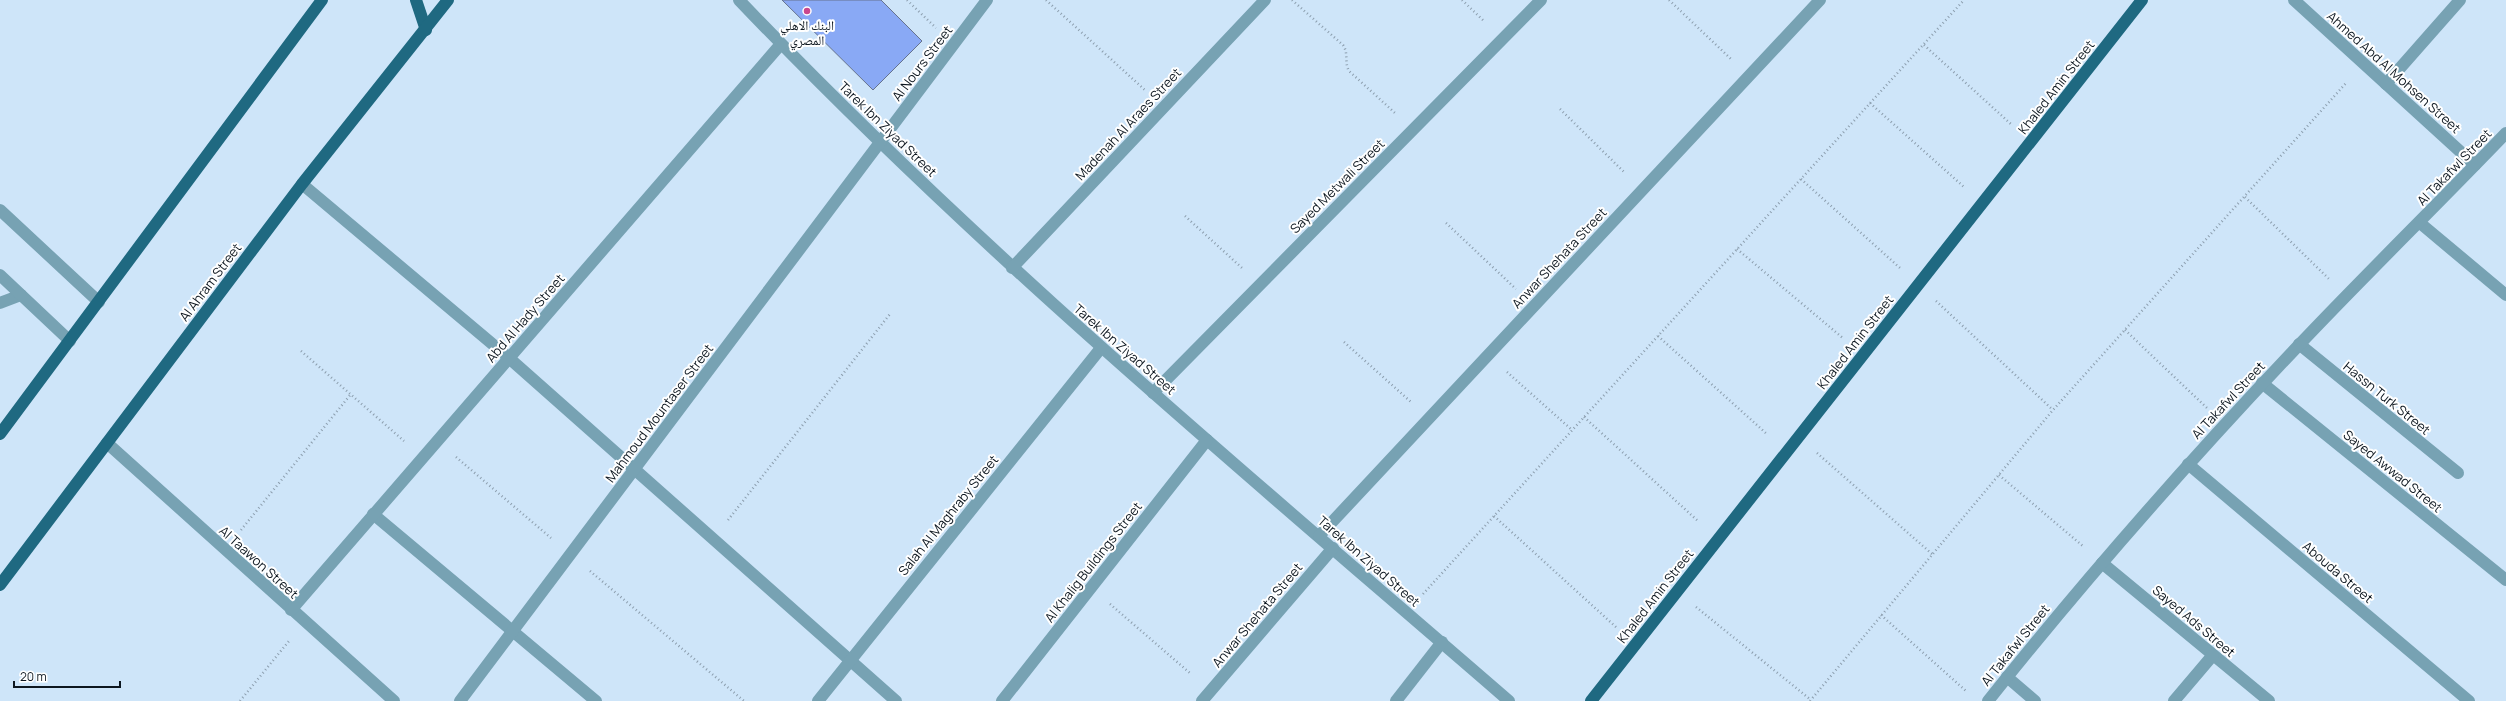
<svg xmlns="http://www.w3.org/2000/svg" width="2506" height="701" font-family="Manrope,'Noto Naskh Arabic',sans-serif">
<style>
.building{fill:#89a9f5;stroke:#66738f}
.lines{fill:none;stroke-linecap:round;stroke-linejoin:round}
.path{stroke:#8c9eae;stroke-width:2.5;stroke-dasharray:1 3;stroke-linecap:butt}
.lane{stroke:#77a2b3;stroke-width:12}
.street{stroke:#77a2b3;stroke-width:12}
.primary{stroke:#1f6981;stroke-width:12}
.poi-dot{fill:#ca478d;stroke:#fff;stroke-width:1.5}
.labels{text-anchor:middle;stroke-width:4;stroke-linejoin:round;paint-order:stroke}
.poi-label{font-size:13px;fill:#0d1720;stroke:#fff}
.street-label{font-size:13px;fill:#0d1720;stroke:#fff}
</style>
<rect width="100%" height="100%" fill="#cee5f9"/>
<polygon class="building" points="782,0 881,0 922,41 873,90"/>
<g class="lines">
<g class="path">
<polyline points="907,0 936,28"/>
<polyline points="1046,0 1146,91"/>
<path d="M 1292,0 L 1343,45 C 1349,54 1344,62 1349,71 L 1395,113"/>
<polyline points="1462,0 1485,22"/>
<polyline points="1669,0 1731,59"/>
<polyline points="1924,45 2012,125"/>
<polyline points="1870,103 1964,187"/>
<polyline points="1560,109 1625,173"/>
<polyline points="1801,179 1900,268"/>
<polyline points="2245,197 2329,279"/>
<polyline points="1185,216 1242,268"/>
<polyline points="1446,223 1516,289"/>
<polyline points="1737,249 1844,339"/>
<polyline points="1936,301 2053,410"/>
<polyline points="2125,330 2207,408"/>
<polyline points="1658,336 1768,435"/>
<polyline points="1344,342 1411,402"/>
<polyline points="301,351 404,441"/>
<polyline points="1507,372 1572,430"/>
<polyline points="1584,417 1699,522"/>
<polyline points="1817,453 1932,554"/>
<polyline points="456,457 551,538"/>
<polyline points="1999,475 2084,547"/>
<polyline points="1494,516 1617,628"/>
<polyline points="728,520 890,314"/>
<polyline points="241,530 351,394"/>
<polyline points="590,571 744,701"/>
<polyline points="1423,594 1964,0"/>
<polyline points="1110,604 1191,674"/>
<polyline points="1696,607 1811,700"/>
<polyline points="1881,615 1966,691"/>
<polyline points="240,701 289,641"/>
<polyline points="1810,701 2053,410 2347,82"/>
</g>
<g class="lane">
<polyline points="0,210 99,302"/>
<polyline points="0,303 21,295"/>
</g>
<g class="street">
<path d="M 739,0 C 979,252 1247,474 1509,701"/>
<polyline points="2294,0 2475,165"/>
<polyline points="2386,84 2460,0"/>
<polyline points="302,184 509,358 896,701"/>
<polyline points="2420,223 2506,295"/>
<polyline points="1012,268 1265,0"/>
<polyline points="0,275 70,341"/>
<polyline points="2299,344 2458,473"/>
<polyline points="2262,383 2506,580"/>
<polyline points="1153,393 1541,0"/>
<polyline points="107,443 394,701"/>
<polyline points="2188,464 2469,701"/>
<polyline points="373,514 596,701"/>
<polyline points="1319,536 1820,0"/>
<polyline points="2102,563 2269,701"/>
<polyline points="291,610 781,44"/>
<polyline points="2007,677 2035,701"/>
<polyline points="460,701 987,0"/>
<polyline points="818,701 1101,348"/>
<polyline points="1002,701 1207,440"/>
<polyline points="1202,701 1333,548"/>
<polyline points="1396,701 1442,642"/>
<path d="M 1988,701 C 2086,578 2190,460 2298,346 C 2366,274 2437,205 2506,133"/>
<polyline points="2174,701 2213,655"/>
</g>
<g class="primary">
<polyline points="416,0 426,30"/>
<polyline points="0,434 322,0"/>
<polyline points="0,585 302,184 448,0"/>
<polyline points="1591,701 2142,0"/>
</g>
</g>
<circle class="poi-dot" cx="807" cy="11" r="4"/>
<g class="labels">
<g class="poi-label">
<text x="807" y="30">البنك الاهلي<tspan x="807" dy="15">المصري</tspan></text>
</g>
<g class="street-label">
<text transform="translate(922 63) rotate(-53)" y="5">Al Nours Street</text>
<text transform="translate(2394 72) rotate(42)" y="5">Ahmed Abd Al Mohsen Street</text>
<text transform="translate(2056 87) rotate(-52)" y="5">Khaled Amin Street</text>
<text transform="translate(1128 124) rotate(-47)" y="5">Madenah Al Araes Street</text>
<text transform="translate(888 129) rotate(44)" y="5">Tarek Ibn Ziyad Street</text>
<text transform="translate(2454 167) rotate(-46)" y="5">Al Takafwl Street</text>
<text transform="translate(1337 186) rotate(-45)" y="5">Sayed Metwali Street</text>
<text transform="translate(1559 258) rotate(-47)" y="5">Anwar Shehata Street</text>
<text transform="translate(210 282) rotate(-53)" y="5">Al Ahram Street</text>
<text transform="translate(525 318) rotate(-49)" y="5">Abd Al Hady Street</text>
<text transform="translate(1855 342) rotate(-52)" y="5">Khaled Amin Street</text>
<text transform="translate(1125 349) rotate(41)" y="5">Tarek Ibn Ziyad Street</text>
<text transform="translate(2387 398) rotate(39)" y="5">Hassn Turk Street</text>
<text transform="translate(2228 400) rotate(-47)" y="5">Al Takafwl Street</text>
<text transform="translate(659 413) rotate(-53)" y="5">Mahmoud Mountaser Street</text>
<text transform="translate(2393 471) rotate(39)" y="5">Sayed Awwad Street</text>
<text transform="translate(948 515) rotate(-51)" y="5">Salah Al Maghraby Street</text>
<text transform="translate(1369 561) rotate(41)" y="5">Tarek Ibn Ziyad Street</text>
<text transform="translate(259 562) rotate(42)" y="5">Al Taawon Street</text>
<text transform="translate(1093 562) rotate(-52)" y="5">Al Khalig Buildings Street</text>
<text transform="translate(2338 572) rotate(40)" y="5">Abouda Street</text>
<text transform="translate(1655 596) rotate(-52)" y="5">Khaled Amin Street</text>
<text transform="translate(1257 615) rotate(-50)" y="5">Anwar Shehata Street</text>
<text transform="translate(2194 621) rotate(40)" y="5">Sayed Ads Street</text>
<text transform="translate(2015 645) rotate(-51)" y="5">Al Takafwl Street</text>
</g>
</g>
<path d="M14 681v6h106v-6" fill="none" stroke="#0d1720" stroke-width="2"/>
<text x="20" y="681" font-size="12" fill="#0d1720" stroke="#ffffff" stroke-width="3" paint-order="stroke">20 m</text>
</svg>
